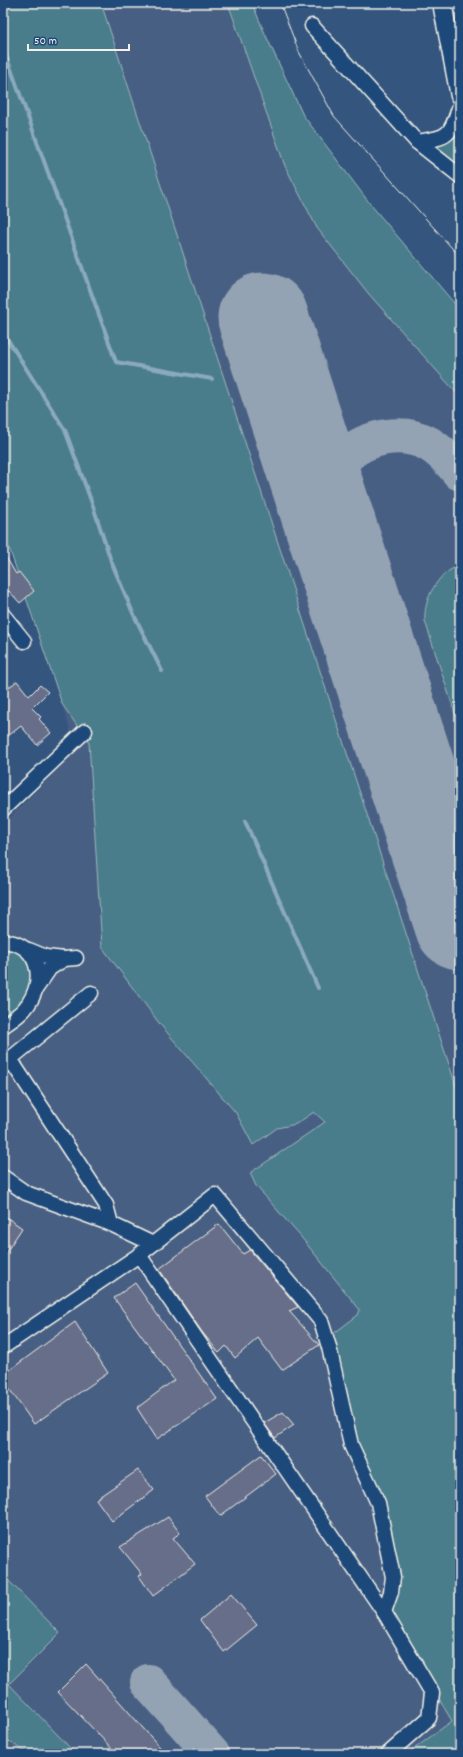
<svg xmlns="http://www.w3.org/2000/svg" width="463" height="1757" font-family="Dekko,sans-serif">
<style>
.built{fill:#475f83}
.green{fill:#497d8c;stroke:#9eb7ba}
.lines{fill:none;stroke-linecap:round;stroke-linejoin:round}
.stream{stroke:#8caabf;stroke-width:4}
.taxiway{stroke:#94a3b3;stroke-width:36}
.runway{stroke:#94a3b3;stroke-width:91}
.building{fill:#666e89;stroke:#f4f1e8}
.minor-casing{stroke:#f4f1e8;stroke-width:17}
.major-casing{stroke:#f4f1e8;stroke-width:21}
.minor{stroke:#1f4a7a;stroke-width:14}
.major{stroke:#1f4a7a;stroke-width:18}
.tram{stroke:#f4f1e8;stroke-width:1}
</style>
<rect width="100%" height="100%" fill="#34557e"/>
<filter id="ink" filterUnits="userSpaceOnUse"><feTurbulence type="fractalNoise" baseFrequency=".025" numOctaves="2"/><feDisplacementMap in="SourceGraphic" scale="8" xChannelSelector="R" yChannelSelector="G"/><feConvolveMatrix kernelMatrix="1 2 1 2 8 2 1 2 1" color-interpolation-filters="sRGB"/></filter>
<g filter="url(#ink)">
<polygon class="built" points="3,3 253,3 303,116 371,205 460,310 460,1754 3,1754 3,824 77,750 3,530"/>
<g class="green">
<polygon points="3,3 101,3 460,1098 460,1754 407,1754 452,1721 388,1613 395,1594 360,1454 329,1337 358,1315 360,1310 301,1237 256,1186 250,1173 325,1122 314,1112 296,1124 277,1128 253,1145 236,1113 159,1023 102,947 89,743 62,704 3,530"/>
<polygon points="228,3 252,3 265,34 303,115 371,205 460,310 460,397 368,293 317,228 285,166"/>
<polygon points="460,119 460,172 424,144"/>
<path d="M 460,566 L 460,729 L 425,621 C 423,600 438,571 460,566 Z"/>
<polygon points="3,941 64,959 3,1026"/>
<polygon points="3,1575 60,1633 9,1684 76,1754 28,1754 3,1737"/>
</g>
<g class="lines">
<g class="stream">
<polyline points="3,47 116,362 212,379"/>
<polyline points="3,332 65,430 93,506 111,561 133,613 162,671"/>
<polyline points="245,821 318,988"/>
</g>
<g class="taxiway">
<path d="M 332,530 C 329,515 327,500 330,485 C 330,481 333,477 334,474 C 337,467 341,460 346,456 C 367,436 403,430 429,444 C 441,451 451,462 460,473"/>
<polyline points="148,1682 212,1754"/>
</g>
<polyline class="runway" points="263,318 460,924"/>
</g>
<g class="building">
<polygon points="3,552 16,574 19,572 34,591 20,603 9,591 3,596"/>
<polygon points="17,681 29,696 40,685 48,692 32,708 41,717 39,719 51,733 37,745 21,726 3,740 3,692"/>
<polygon points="3,1215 22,1228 3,1257"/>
<polygon points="219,1224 243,1254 250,1250 298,1307 289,1311 319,1345 282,1370 258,1338 235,1358 226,1346 219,1353 202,1332 159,1269"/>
<polygon points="135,1283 217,1399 157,1439 137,1408 174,1380 114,1298"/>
<polygon points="75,1322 108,1373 34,1424 3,1380 3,1375"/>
<polygon points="283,1412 294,1425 275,1438 264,1423"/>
<polygon points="261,1455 276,1474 220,1516 205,1496"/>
<polygon points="138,1470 154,1490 112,1521 96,1499"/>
<polygon points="168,1517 180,1533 173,1538 195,1564 153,1596 139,1576 142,1574 120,1547"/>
<polygon points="231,1594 257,1625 224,1652 200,1620"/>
<polygon points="86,1664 166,1754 117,1754 58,1692"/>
</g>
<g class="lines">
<defs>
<g id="minor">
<polyline points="312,26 417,142 460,176"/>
<path d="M 417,142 C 449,137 450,137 460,105"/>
<polyline points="3,615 24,641"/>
<polyline points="3,809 85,731"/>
<path d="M 3,941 C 38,944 46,976 29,1003 C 23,1013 12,1020 3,1026"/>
<polyline points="29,950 46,957 64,959 50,968 37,987"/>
<polyline points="64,959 76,958"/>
<polyline points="10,1059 106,1205 111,1224"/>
<polyline points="3,1066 10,1059 91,993"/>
<polyline points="3,1177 26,1193 111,1224 153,1244"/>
<polyline points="139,1255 384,1612 432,1693 429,1718 388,1754"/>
<polyline points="3,1347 139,1255 215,1195 321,1321 329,1347 351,1445 378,1503 393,1577 391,1592 384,1612"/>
</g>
<polyline id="major" points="442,3 460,96"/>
</defs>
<use href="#minor" class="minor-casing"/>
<use href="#major" class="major-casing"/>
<use href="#minor" class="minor"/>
<use href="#major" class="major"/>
<polyline class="tram" points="280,3 299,52 334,116 460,257"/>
</g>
</g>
<rect width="463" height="1757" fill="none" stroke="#1f4a7a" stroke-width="16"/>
<rect x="8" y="8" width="447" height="1741" fill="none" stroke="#f4f1e8" stroke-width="1.5" filter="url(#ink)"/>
<path d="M28 44v6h101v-6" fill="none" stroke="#f4f1e8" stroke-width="2"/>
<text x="34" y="44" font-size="12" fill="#f4f1e8" stroke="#1f4a7a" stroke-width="3" paint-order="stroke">50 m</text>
</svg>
